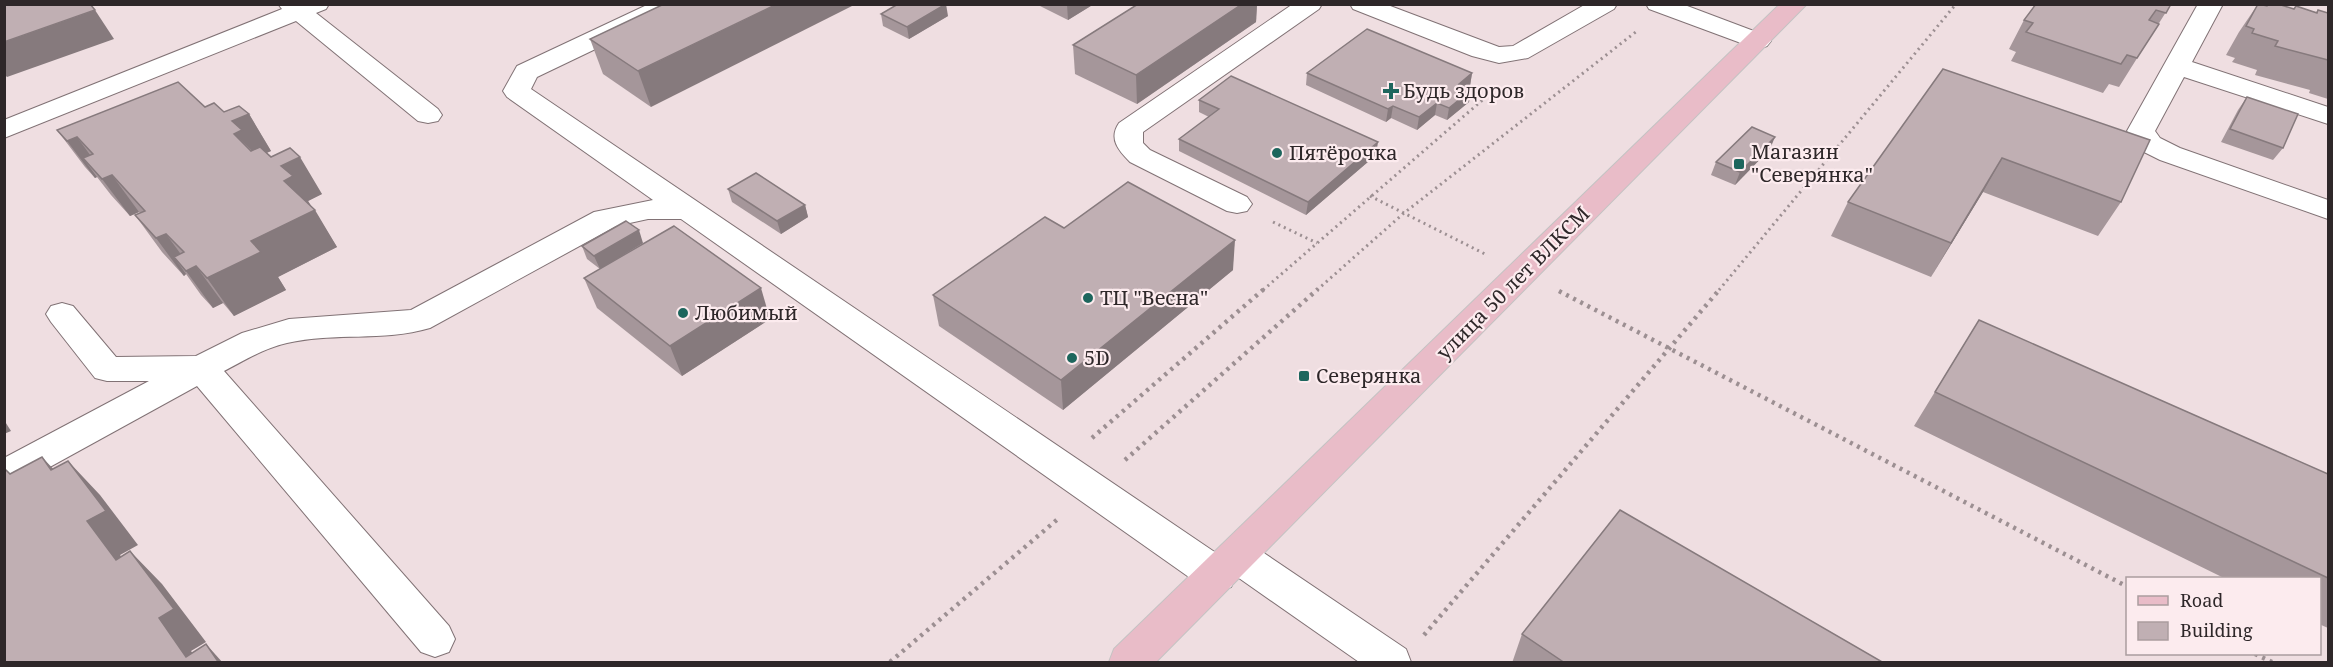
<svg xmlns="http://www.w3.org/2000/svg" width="2333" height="667" font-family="'Noto Serif',serif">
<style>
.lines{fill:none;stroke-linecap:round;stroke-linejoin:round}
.minor-casing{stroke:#817275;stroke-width:2}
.major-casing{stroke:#c4c3c3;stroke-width:2}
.path-far1{stroke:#9c8f92;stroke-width:3;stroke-dasharray:2 4;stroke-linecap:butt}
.path{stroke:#9c8f92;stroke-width:4.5;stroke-dasharray:3 5;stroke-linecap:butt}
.minor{fill:#fff;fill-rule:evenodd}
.major{fill:#e9bcc8;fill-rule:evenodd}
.wall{fill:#a5969a}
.shaded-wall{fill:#867a7d}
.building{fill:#c0afb3;stroke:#867a7d;stroke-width:1.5}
.poi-dot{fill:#1d665d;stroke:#fcebee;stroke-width:2}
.labels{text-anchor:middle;stroke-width:4.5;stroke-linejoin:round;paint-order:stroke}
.poi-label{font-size:20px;fill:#2e2729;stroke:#fcebee;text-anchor:start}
.street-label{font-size:20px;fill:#2e2729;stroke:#fcebee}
</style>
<rect width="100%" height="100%" fill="#efdee1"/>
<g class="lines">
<defs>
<g id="minor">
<polygon points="278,4 329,4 326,9 316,13 438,109 442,115 438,121 428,123 418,121 296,21 4,138 4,120 282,9"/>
<path d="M 649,4 L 682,4 L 679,9 L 537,77 L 531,89 L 1219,555 L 1224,545 L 1238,540 L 1252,545 L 1406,649 L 1411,662 L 1359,662 L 1236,576 L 1231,587 L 1217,591 L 1203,587 L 681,219 L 648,219 L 616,226 L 430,328 C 383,342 334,332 287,343 C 264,348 244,361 224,371 L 449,626 L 455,639 L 449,652 L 435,657 L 421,652 L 197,386 L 17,485 L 4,489 L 4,458 L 149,381 L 107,381 L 95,378 L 51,322 L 46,314 L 51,306 L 62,303 L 73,306 L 116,357 L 196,356 L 242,333 L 289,319 L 411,310 L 594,212 L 653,200 L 507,97 L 503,91 L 517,66 Z"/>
<path d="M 1293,4 L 1322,4 L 1319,9 L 1143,132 L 1143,143 L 1150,150 L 1247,197 L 1252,204 L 1247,211 L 1237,213 L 1227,211 L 1130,162 C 1119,151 1108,139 1119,123 Z"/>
<polygon points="1350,4 1385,4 1499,47 1513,46 1586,4 1617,4 1614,9 1528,58 1499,63 1472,56 1353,9"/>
<polygon points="1646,4 1682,4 1767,36 1771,41 1767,46 1758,49 1749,46 1649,9"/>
<polygon points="2198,4 2223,4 2192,62 2328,107 2328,124 2184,77 2155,131 2160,138 2180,148 2328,200 2328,219 2160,160 2140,150 2127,131"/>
</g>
<polygon id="major" points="1780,4 1807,4 1156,662 1109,662 1114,649"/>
</defs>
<use href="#minor" class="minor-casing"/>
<use href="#major" class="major-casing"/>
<g class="path-far1">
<polyline points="1370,196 1485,254"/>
<polyline points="1273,222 1317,243"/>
<polyline points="1263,290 1486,97"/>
<polyline points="1317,290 1404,213 1637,31"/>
<polyline points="1719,290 1956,4"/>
</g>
<g class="path">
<polyline points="1559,291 2128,587"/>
<polyline points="1092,438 1264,289"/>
<polyline points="1125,460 1318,289"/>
<polyline points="1424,635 1720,289"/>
<polyline points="2255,654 2272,662"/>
<polyline points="890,662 1059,518"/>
</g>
<use href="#minor" class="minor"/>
<use href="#major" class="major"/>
</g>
<g class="wall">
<polygon points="664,4 651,107 603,74 590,39"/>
<polygon points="1036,4 1094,4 1068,20"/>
<polygon points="1138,4 1257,4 1256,22 1137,104 1075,74 1073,45"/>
<polygon points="2171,4 2119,87 2109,84 2103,93 2011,61 2016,52 2009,49 2024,20"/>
<polygon points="2258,4 2316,12 2318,10 2328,13 2328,99 2309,93 2310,90 2255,75 2257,70 2232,62 2235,58 2226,55 2239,32"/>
<polygon points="881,14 948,16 909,39 883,26"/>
<polygon points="1943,69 2121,202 2098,236 1983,192 1931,277 1831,236 1848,202"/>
<polygon points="1307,73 1472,73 1470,86 1467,88 1471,90 1469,102 1447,120 1435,115 1417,130 1391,118 1386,122 1306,85"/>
<polygon points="2247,97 2283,148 2273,160 2221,142 2238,110"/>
<polygon points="1199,100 1376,155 1306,215 1179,151 1179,139 1209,117 1199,112"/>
<polygon points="205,107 224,112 249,114 271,151 267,153 322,194 308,201 337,247 278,277 286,290 234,316 223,303 213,308 201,295 186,274 184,276 162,252 135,215 140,213 139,212 130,216 111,195 97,177 95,178 85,167 57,130"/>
<polygon points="1770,149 1735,185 1711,175 1716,162"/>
<polygon points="728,189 805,205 808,217 781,234 732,202"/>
<polygon points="1064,228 1233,270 1063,410 939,326 933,295"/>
<polygon points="643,243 600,269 587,259 582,246"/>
<polygon points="584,278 770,319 682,376 597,308"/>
<polygon points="1979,320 2328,474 2328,628 2319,624 2319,579 2226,579 1914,426"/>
<polygon points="1522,634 1884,663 1512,663"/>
</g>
<g class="shaded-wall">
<polygon points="777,4 856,4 651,107 638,71"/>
<polygon points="946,4 948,16 909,39 907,27"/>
<polygon points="1067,4 1094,4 1068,20"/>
<polygon points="1242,4 1257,4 1256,22 1137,104 1136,75"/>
<polygon points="95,10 114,39 7,77 4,74 4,42"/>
<polygon points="1472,73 1470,86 1457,97 1459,84"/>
<polygon points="1471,90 1469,102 1447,120 1449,108"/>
<polygon points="1437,103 1435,115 1417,130 1419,117"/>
<polygon points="1393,106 1391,118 1386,122 1388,109"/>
<polygon points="249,114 271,151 258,156 234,134 232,121"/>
<polygon points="77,137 104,174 83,158 97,177 95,178 67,141"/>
<polygon points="1775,137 1770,149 1735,185 1740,172"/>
<polygon points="1378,142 1376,155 1306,215 1308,202"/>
<polygon points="300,157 322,194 308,201 314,211 315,210 337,247 278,277 286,290 234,316 207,278 251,241 284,181 281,166"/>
<polygon points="2002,158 1983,192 1931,277 1951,243"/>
<polygon points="112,175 139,212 130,216 102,179"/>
<polygon points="805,205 808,217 781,234 777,221"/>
<polygon points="639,230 643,243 600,269 594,256"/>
<polygon points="166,234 191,268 196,266 223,303 213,308 186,271 174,257 186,274 184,276 156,238"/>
<polygon points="1235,240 1233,270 1063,410 1061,380"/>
<polygon points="761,288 770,319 682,376 670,346"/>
<polygon points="4,420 11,431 4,434"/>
<polygon points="42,457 74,491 51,470"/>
<polygon points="68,461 100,495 138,545 120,555 149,593 116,560 87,521"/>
<polygon points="130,551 162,584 206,642 191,651 200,663 186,657 159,618"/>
<polygon points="206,644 223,663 219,663"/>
</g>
<g class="building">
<polygon points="4,4 90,4 95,10 4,42"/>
<polygon points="664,4 777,4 638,71 590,39"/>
<polygon points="898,4 946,4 907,27 881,14"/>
<polygon points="1138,4 1242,4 1136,75 1073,45"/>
<polygon points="2036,4 2171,4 2166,13 2156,10 2149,20 2159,24 2137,58 2127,55 2121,64 2026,32 2033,23 2024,20"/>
<polygon points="2258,4 2267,6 2268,4 2278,4 2294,9 2296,6 2317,13 2318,10 2328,13 2328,60 2275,46 2278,41 2252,33 2254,29 2246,26"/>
<polygon points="1367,29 1472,73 1459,84 1471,90 1449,108 1437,103 1419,117 1393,106 1388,109 1307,73"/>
<polygon points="1943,69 2150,140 2121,202 2002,158 1951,243 1848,202"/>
<polygon points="1231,76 1378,142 1308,202 1179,139 1219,109 1199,100"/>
<polygon points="178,82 205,107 214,103 224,112 239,106 249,114 232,121 242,130 234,134 251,151 260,147 271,157 290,148 300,157 281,166 293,176 284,181 315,210 251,241 261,252 207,278 196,266 186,271 174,257 184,252 166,234 156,238 135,215 145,211 112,175 102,179 83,158 93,154 77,137 67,141 57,130"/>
<polygon points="2247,97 2298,114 2283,148 2230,129"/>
<polygon points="1752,127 1775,137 1740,172 1716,162"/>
<polygon points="756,173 805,205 777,221 728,189"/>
<polygon points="1128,182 1235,240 1061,380 933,295 1045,217 1064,228"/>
<polygon points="626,221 639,230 594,256 582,246"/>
<polygon points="674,226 761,288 670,346 584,278"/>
<polygon points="1979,320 2328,474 2328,578 1935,392"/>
<polygon points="42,457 51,470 68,461 106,511 87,521 116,560 130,551 174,609 159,618 186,657 206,644 219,663 4,663 4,470 6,470 10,474"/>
<polygon points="1620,510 1884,663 1565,663 1522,634"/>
</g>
<g class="poi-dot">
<path d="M1388 82h6v6h6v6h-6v6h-6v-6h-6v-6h6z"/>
<circle cx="1277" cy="153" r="6"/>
<rect x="1733" y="158" width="12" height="12" rx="3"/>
<circle cx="1088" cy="298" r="6"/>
<circle cx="683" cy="313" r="6"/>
<circle cx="1072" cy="358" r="6"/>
<rect x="1298" y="370" width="12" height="12" rx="3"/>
</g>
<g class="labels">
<g class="poi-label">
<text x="1403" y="98">Будь здоров</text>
<text x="1751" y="159">Магазин<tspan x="1751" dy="23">"Северянка"</tspan></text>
<text x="1289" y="160">Пятёрочка</text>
<text x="1100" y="305">ТЦ "Весна"</text>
<text x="695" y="320">Любимый</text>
<text x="1084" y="365">5D</text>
<text x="1316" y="383">Северянка</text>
</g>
<g class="street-label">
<text transform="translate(1513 283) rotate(-45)" y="7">улица 50 лет ВЛКСМ</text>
</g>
</g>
<rect width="2333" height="667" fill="none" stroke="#2e2729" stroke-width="12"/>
<rect x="2126" y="577" width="195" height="78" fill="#fcebee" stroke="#aa9d9f" stroke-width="1.5"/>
<rect x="2138" y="596" width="30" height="9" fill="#e9bcc8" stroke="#aa9d9f" stroke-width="1.5"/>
<text x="2180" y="607" font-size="18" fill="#2e2729">Road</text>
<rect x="2138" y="622" width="30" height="18" fill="#c0afb3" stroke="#aa9d9f" stroke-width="1.5"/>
<text x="2180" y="637" font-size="18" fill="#2e2729">Building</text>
</svg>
